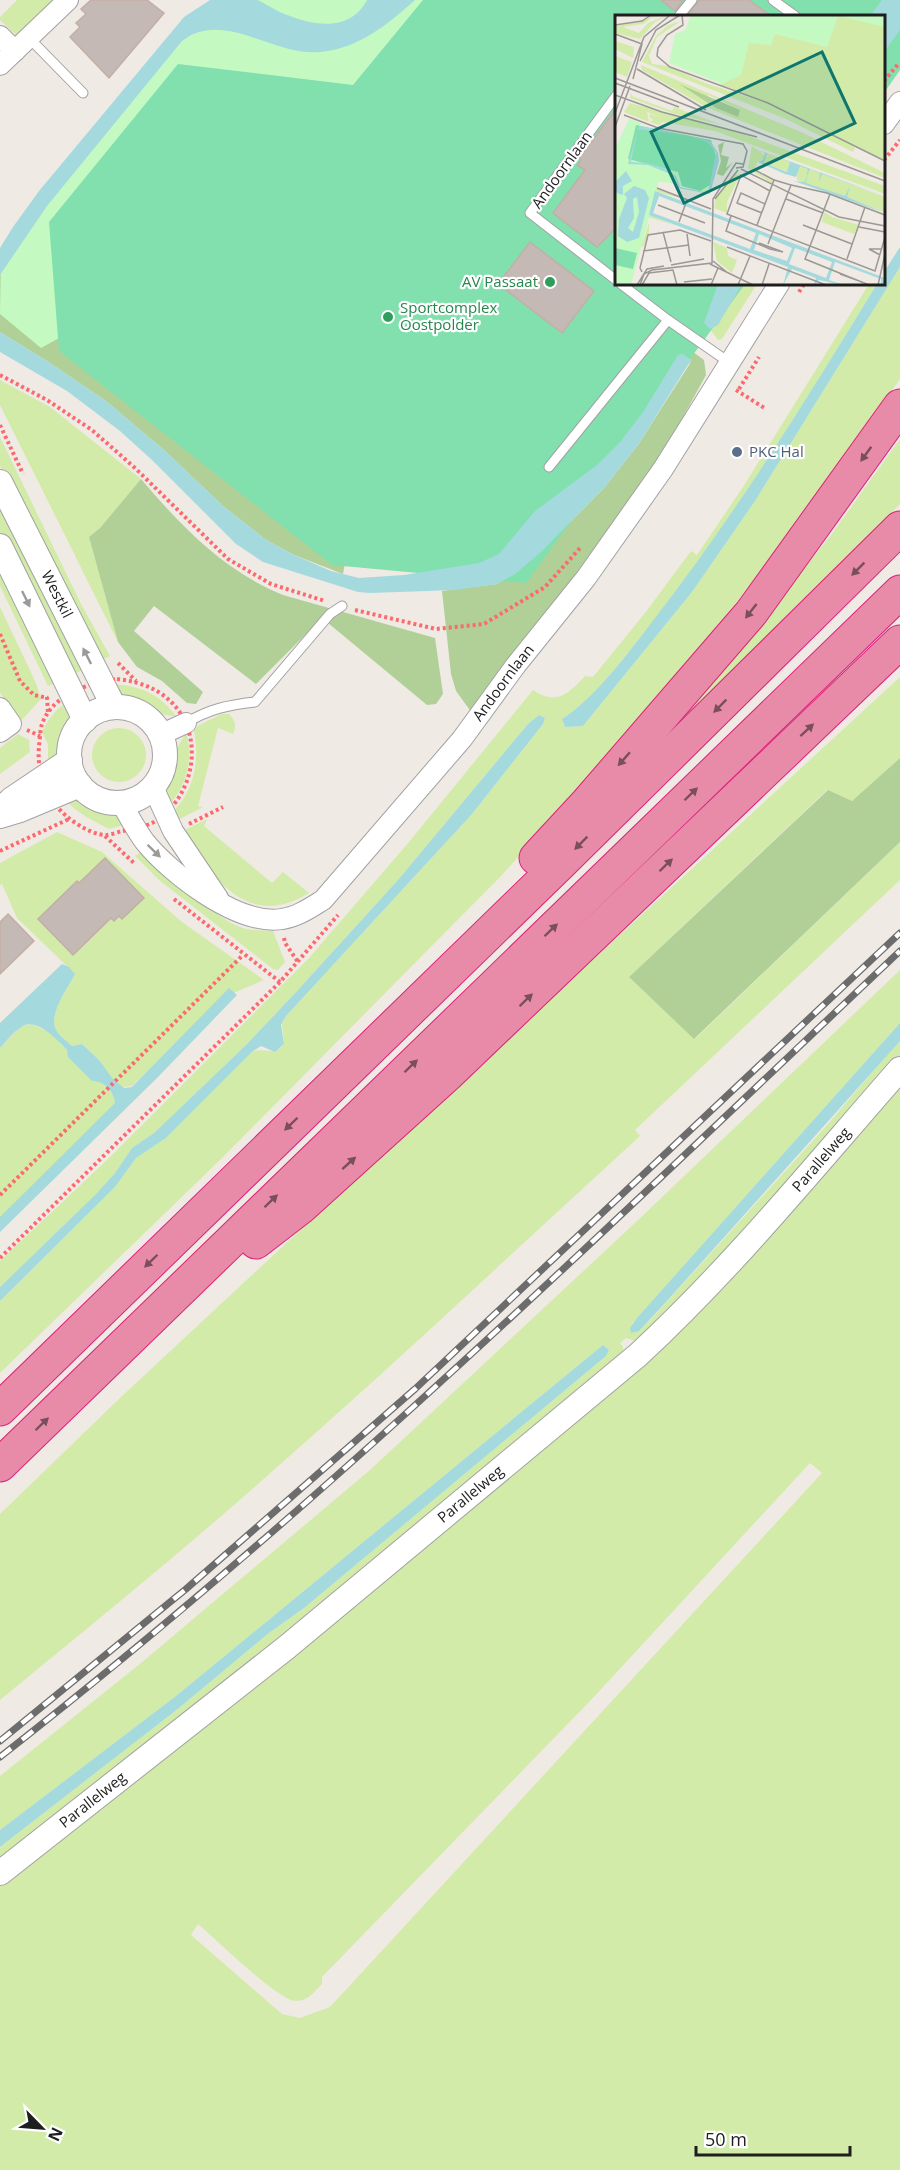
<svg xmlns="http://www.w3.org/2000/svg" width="900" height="2170" font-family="'Open Sans',sans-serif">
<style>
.grass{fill:#d2eba9;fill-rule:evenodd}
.forest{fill:#b0d098}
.park{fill:#c4fac1}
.pitch{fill:#81e0ae}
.water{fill:#a4d9de}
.building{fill:#c4b9b4;stroke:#c2afa6;stroke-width:1.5}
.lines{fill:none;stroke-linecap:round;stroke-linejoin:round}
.service-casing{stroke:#a2a2a2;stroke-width:11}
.minor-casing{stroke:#a2a2a2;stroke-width:22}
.tertiary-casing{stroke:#a2a2a2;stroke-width:26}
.motorway-casing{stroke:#de217c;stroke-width:35}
.path{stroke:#fc696e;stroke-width:4;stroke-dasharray:3 3;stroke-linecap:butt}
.service{stroke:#fff;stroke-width:9}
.minor{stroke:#fff;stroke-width:20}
.tertiary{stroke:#fff;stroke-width:24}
.motorway{stroke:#e88ba9;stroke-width:33}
.rail-casing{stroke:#6c6c6c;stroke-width:7}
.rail{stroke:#fff;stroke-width:4.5;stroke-dasharray:14;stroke-linecap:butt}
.oneway{fill:#794f5d}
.oneway2{fill:#9a9a9a}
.leisure-dot{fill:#2e9e5b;stroke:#fff;stroke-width:2}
.service-dot{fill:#5c6f8a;stroke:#fff;stroke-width:2}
.labels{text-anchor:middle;stroke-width:4.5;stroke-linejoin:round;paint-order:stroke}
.street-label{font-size:15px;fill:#1e1e1e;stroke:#fff}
.leisure-label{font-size:15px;fill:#27864d;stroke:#fff;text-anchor:end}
.service-label{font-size:15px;fill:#4e5e75;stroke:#fff;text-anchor:start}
.inset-road{fill:none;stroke:#9c9895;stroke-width:1.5}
.view{fill:#0f766e;fill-opacity:0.15;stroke:#0f766e;stroke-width:3}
.inset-edge{fill:none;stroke:#1e1e1e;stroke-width:3}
</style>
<rect width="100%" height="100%" fill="#f0eae4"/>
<g class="grass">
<polygon points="17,0 55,0 18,37 0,20 0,17"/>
<path d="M 900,267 L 900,379 L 769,561 L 661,698 L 502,875 L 222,1158 L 0,1373 L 0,1301 L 115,1187 L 136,1158 L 166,1138 L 253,1051 C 266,1048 275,1056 284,1044 L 282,1024 L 286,1016 L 472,814 L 543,724 L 545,718 L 539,715 L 528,724 L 398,880 L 297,991 L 246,1045 L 154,1133 L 132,1148 L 115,1173 L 96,1194 L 0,1287 L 0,1261 L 109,1158 L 309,958 L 409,842 L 533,690 C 557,706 568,694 585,676 L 593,677 L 645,613 L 691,551 L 697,555 L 743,487 L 869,284 L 877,284 C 807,398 737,513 655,619 C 631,649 594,699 562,719 L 565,727 L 583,726 L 692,592 L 755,501 Z"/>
<polygon points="742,284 757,284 722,339 718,340 710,329"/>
<polygon points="0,380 50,407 141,479 100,528 89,537 118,642 0,405"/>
<polygon points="0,437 81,604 110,656 98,662 0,466"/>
<polygon points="900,439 900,504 626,779 787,590 831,535"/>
<polygon points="0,490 87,668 70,676 0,532"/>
<polygon points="0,558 60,681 48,686 0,586"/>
<polygon points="0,607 36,683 41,699 21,721 0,693"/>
<path d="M 900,677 L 900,758 L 852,801 L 827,790 L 629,977 L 695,1039 L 900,842 L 900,880 L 635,1130 L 640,1136 C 485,1278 332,1423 172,1558 C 115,1606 57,1653 0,1700 L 0,1514 L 121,1397 L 384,1152 Z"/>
<path d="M 110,684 C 138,685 159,693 176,716 C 160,716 153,709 139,702 C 128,697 119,694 110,684 Z"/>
<path d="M 69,701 L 73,717 L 57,759 L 48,762 L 48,744 L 42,732 C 49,718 56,708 69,701 Z"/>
<path d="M 222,714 L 229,714 C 235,721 237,724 233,734 L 218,728 L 198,806 L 203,807 L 176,821 L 172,813 C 194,790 200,763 194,731 L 199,725 Z"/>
<circle cx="119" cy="755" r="27"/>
<path d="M 186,733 C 194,758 187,784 170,804 L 166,798 L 165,789 L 175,751 Z"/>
<polygon points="18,734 29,740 30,752 0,774 0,748"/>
<path d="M 72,797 C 92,800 113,811 127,824 L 109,829 C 92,820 76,813 64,798 Z"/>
<path d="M 205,820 L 207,820 L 204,826 L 272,883 L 283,872 L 309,893 C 247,931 213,877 181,832 Z"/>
<path d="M 57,832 L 102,852 L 182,922 L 264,980 L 229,995 L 132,1086 L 122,1087 L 111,1078 L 100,1061 L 82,1044 L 72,1046 C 67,1041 58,1035 55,1028 C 50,1011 68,988 75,974 L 17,918 L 2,884 L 0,885 L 0,863 Z"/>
<path d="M 143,851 C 167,871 213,917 240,927 C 250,931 262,930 273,931 L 285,962 L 278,970 L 273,969 L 159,880 L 135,856 Z"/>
<polygon points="900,970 900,1023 632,1324 639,1331 654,1316 827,1125 900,1040 900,1056 705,1278 636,1341 626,1338 620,1343 623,1347 623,1356 410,1535 0,1863 0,1847 179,1708 269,1633 304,1608 606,1356 609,1350 603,1345 176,1696 0,1830 0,1776 141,1663 370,1470 636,1222"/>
<path d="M 32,1024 L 49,1032 L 98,1081 C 108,1086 114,1093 116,1105 L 0,1218 L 0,1048 L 21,1026 Z"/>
<path d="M 900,1084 L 900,2170 L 0,2170 L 0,1886 L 120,1792 L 531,1457 ZM 810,1463 L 822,1473 L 330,2007 L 300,2018 L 282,2014 L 191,1935 L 198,1924 C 215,1938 278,2001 296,2001 C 308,2001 314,1992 322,1984 L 322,1977 L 591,1700 Z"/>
</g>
<g class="forest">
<polygon points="27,234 348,546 343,574 294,555 266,540 223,506 165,451 106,401 50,363 0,332 0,275"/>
<polygon points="667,333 704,360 706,375 661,457 534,637 472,713 456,691 451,674 442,591 497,584 541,552 604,488 638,445 689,365 691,360 683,354"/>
<path d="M 141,479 C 182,527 224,571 283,595 L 435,638 L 443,694 L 436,704 L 427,705 L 322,618 L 256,684 L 154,606 L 134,631 L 203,692 L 196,704 L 187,703 L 162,681 L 137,667 L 118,642 L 89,537 L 100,528 Z"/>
<polygon points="900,758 900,842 694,1039 629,977 828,790 852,801"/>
</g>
<polygon class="park" points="214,0 463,0 70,332 41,348 0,314 1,258"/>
<polygon class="pitch" points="423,0 900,0 900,70 884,93 884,16 616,16 616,284 745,284 526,583 332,565 59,351 49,222 178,64 353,85"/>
<g class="water">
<path d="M 210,0 C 224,0 243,0 257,0 C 265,3 273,9 282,13 C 311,25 349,34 367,0 L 415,0 C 387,25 358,49 319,52 C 273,56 223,9 182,41 L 47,206 L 0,275 L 0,248 L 13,227 L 39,191 L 184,17 Z"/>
<polygon points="882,0 900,0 900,30 884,52 884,16 870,16"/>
<path d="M 900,247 L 900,267 L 755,501 L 692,592 L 583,726 L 565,727 L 562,719 C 592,701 630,651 652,622 C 736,514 806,400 877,284 L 884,284 L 884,272 Z"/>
<polygon points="718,284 742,284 718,325 710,329 704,323"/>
<polygon points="0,332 50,363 106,401 165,451 223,506 266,540 294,555 331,571 359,578 404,575 479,563 499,554 535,511 597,465 621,441 643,412 678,355 683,354 691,360 638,445 604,488 541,552 515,574 497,584 455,590 370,593 358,592 263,562 236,544 152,460 120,431 67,391 0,352"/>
<polygon points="539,715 545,718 543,724 472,814 286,1016 281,1025 284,1044 275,1052 261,1046 253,1051 166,1138 136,1158 115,1187 0,1301 0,1287 96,1194 115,1173 132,1148 154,1133 246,1045 297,991 398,880 528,724"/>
<path d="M 62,964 L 69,967 L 75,974 C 68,988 50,1011 55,1028 C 58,1035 67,1041 72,1046 L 82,1044 L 100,1061 L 112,1078 L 124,1088 L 132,1087 L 229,988 L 237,995 L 158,1077 L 0,1232 L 0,1217 L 115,1103 C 114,1091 104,1081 92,1081 L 68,1057 L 67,1050 C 57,1040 35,1015 20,1028 C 12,1033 6,1042 0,1048 L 0,1023 Z"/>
<polygon points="900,1023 900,1041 667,1301 639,1331 631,1333 630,1328 637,1318"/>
<polygon points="603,1345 609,1350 606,1356 304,1608 269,1633 179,1708 0,1847 0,1830 176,1696"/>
</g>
<g class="building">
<polygon points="91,0 147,0 164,13 109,78 70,37 80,27 76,23 86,14 81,9"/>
<polygon points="661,0 683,0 675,11"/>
<polygon points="699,0 749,0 771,16 687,16"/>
<polygon points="616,109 616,228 597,247 553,213 585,170 577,165 581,160 579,158"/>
<polygon points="530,242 594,291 562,333 498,284"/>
<polygon points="105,858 144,898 122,919 119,916 114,921 111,918 73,955 38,919 77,881 79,883"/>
<polygon points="8,914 34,941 0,974 0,922"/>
</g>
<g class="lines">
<defs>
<g id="service">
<polyline points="773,0 795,16"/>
<polyline points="679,16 692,0"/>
<polyline points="29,38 83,93"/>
<polyline points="616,96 530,213 616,280"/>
<polyline points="621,284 668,320 730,363"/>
<polyline points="549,467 668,320"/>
<path d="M 186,723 C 209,709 228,705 255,702 L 330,614 L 342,606"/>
</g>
<g id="minor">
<polyline points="0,36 15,51"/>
<polyline points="0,65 68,0"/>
<polyline points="884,124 900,102"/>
<polyline points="0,708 11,724 0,732"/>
<polyline points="160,735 186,723"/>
<polyline points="153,787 173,831 218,898"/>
<path id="s1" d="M 121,803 C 129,816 136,830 145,842 C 171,874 238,926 282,919 C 297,917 310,908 323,900 L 462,739 L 516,665 L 586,578 L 663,469 L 779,284"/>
</g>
<g id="tertiary">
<path id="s2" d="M 0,482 L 114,707"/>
<polyline points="0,546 85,720"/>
<circle cx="117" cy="755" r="48"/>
<polyline points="1,809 12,799 70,760"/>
<polyline points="0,816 20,810 80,785"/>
<path id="s3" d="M 0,1873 L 287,1647 L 638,1355 C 733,1267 814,1167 900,1069"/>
</g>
<g id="motorway">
<polyline points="536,858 586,804 751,613 900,406"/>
<polyline points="256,1242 300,1208 447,1075 900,642"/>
<polyline points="0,1409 561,863 900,528"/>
<polyline points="0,1465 900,592"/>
</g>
</defs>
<use href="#service" class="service-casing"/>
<use href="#minor" class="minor-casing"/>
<use href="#tertiary" class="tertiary-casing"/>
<use href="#motorway" class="motorway-casing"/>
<g class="path">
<polyline points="884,81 899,63"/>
<polyline points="884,160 900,140"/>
<polyline points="799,292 804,284"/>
<polyline points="0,375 47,400 92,430 135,468 228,559 271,584 325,601"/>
<polyline points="739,389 759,357"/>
<polyline points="736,390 766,409"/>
<polyline points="0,425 23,474"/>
<polyline points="355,610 436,629 484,624 545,587 581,547"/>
<polyline points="0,634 20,681 34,695 48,698"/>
<polyline points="118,663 136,681"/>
<path d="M 117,679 C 134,681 149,685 163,695 C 207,727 198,795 154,822 C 145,827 133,828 123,831 C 118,832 111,835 106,835 C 90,835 65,818 56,805 C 43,788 37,768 39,746 C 40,739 40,730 42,724 C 53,694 89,683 117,679 Z"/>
<polyline points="47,697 48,713"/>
<polyline points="27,730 40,736"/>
<polyline points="189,824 223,807"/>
<polyline points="105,836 135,864"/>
<polyline points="0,851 69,819"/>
<polyline points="174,899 280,982"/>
<polyline points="284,938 285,943 298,962"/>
<polyline points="0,1195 243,955"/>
<polyline points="0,1258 280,982 338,915"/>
</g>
<use href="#service" class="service"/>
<use href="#minor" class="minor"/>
<use href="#tertiary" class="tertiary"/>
<use href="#motorway" class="motorway"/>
<defs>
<g id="rail">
<polyline points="0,1741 186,1589 415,1389 900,933"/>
<path d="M 0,1757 C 318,1509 607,1228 900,951"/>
</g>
</defs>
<use href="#rail" class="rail-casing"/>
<use href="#rail" class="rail"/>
</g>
<defs><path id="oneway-solid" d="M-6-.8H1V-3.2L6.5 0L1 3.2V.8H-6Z" transform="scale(1.5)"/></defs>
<g class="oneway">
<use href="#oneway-solid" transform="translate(866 454) rotate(126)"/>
<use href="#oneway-solid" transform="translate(858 569) rotate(135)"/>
<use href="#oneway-solid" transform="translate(751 611) rotate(128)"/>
<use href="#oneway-solid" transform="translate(720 706) rotate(135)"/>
<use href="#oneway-solid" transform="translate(807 730) rotate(-43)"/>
<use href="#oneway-solid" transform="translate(624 759) rotate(131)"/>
<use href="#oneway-solid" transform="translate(691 794) rotate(-44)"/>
<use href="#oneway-solid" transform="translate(581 843) rotate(135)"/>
<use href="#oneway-solid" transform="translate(666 865) rotate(-44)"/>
<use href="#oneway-solid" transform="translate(551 930) rotate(-44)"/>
<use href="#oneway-solid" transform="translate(526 1000) rotate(-44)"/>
<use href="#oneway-solid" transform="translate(411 1066) rotate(-44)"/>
<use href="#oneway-solid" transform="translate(291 1124) rotate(136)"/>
<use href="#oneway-solid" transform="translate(349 1163) rotate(-42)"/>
<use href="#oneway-solid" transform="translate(271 1201) rotate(-44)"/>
<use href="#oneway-solid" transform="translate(151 1261) rotate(136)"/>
<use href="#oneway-solid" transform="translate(42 1424) rotate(-44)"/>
</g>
<g class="oneway2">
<use href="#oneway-solid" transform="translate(26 599) rotate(64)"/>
<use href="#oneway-solid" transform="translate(87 656) rotate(-117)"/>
<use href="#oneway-solid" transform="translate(154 851) rotate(44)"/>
</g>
<g class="leisure-dot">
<circle cx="550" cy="282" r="6"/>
<circle cx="388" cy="317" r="6"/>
</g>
<circle class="service-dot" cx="737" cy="452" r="6"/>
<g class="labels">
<g class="street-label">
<text transform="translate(562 170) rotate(-54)" y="5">Andoornlaan</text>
<text dy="5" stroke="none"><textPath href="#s2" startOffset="126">Westkil</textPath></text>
<text dy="5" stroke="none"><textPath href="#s1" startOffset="536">Andoornlaan</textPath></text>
<text dy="5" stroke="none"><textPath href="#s3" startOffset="1090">Parallelweg</textPath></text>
<text dy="5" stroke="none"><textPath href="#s3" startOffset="604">Parallelweg</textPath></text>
<text dy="5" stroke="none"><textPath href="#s3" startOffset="118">Parallelweg</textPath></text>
</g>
<g class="leisure-label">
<text x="538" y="287">AV Passaat</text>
<text x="400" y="313" text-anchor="start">Sportcomplex<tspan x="400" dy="17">Oostpolder</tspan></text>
</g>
<g class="service-label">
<text x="749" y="457">PKC Hal</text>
</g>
</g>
<g transform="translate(615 15)">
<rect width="270" height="270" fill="#f0eae4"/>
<path d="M 40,0 L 28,9 L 8,12 L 24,18 L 33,8 L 53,0 L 40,7 L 25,24 L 0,18 L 0,11 L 25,7 ZM 220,0 L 244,0 L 270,9 L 270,145 L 155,88 L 105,71 L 133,26 L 159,14 ZM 66,6 L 42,22 L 34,41 L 37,49 L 53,51 L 90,68 L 151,88 L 230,126 L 240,133 L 238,137 L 171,104 L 27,47 L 41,21 L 53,10 ZM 0,26 L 19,32 L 18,43 L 0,34 ZM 0,41 L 17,47 L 12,62 L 0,57 ZM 26,50 L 186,117 L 270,158 L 270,163 L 91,92 L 27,55 ZM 93,80 L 125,95 L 123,102 L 101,93 L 93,88 ZM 16,77 L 17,81 L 57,96 L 59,92 L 107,110 L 57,98 L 15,83 ZM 15,88 L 120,116 L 270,171 L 270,179 L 100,116 L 48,107 L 44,110 L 35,107 L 38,105 L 34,102 L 35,99 L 46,102 L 32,97 L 34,107 L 9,97 ZM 137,131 L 151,141 L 152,138 L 270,182 L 270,197 L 182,165 L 182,160 L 143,146 L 139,155 L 158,166 L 157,169 L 133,153 ZM 18,156 L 54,168 L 44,166 L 41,173 L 71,185 L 40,176 L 34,200 L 62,211 L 33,202 L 27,230 L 34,208 L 34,219 L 28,232 L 25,230 ZM 121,159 L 125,160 L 112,187 L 112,198 L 99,193 L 101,183 ZM 209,197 L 217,202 L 244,210 L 239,219 L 207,207 ZM 98,227 L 112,233 L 113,241 L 122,245 L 117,258 L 102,246 Z" fill="#d2eba9" fill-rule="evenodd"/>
<path d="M 64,69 L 125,95 L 123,102 L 101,93 ZM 109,127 L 106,140 L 114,142 L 111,153 L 118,147 L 108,161 L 102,159 L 106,146 L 103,130 Z" fill="#b0d098"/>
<path d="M 76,0 L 270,0 L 270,12 L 223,1 L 212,32 L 160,19 L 156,30 L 134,28 L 126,60 L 107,69 L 54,48 L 60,19 L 70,15 ZM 14,104 L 26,108 L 18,142 L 69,156 L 95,172 L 89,178 L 44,165 L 16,270 L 0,270 L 0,134 Z" fill="#c4fac1"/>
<path d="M 21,110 L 96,125 L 101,141 L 95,170 L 85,176 L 67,171 L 63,157 L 13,144 ZM 0,233 L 22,238 L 18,254 L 0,250 Z" fill="#81e0ae"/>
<path d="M 24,111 L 69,120 L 23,114 L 16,147 L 31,148 L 52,154 L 61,161 L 65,172 L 93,178 L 101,138 L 94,128 L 72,120 L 96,127 L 103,138 L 104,146 L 95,179 L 63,173 L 58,160 L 33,150 L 13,149 ZM 138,133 L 270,181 L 207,159 L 204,167 L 205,158 L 195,154 L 192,161 L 191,168 L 230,181 L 235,171 L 232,182 L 270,198 L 179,166 L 190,167 L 193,154 L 185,151 L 181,162 L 170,159 L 143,147 L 148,145 L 150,138 ZM 152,138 L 175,147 L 172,157 L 149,148 ZM 11,156 L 17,166 L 8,171 L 8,180 L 4,179 L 0,176 L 1,166 ZM 19,171 L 30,175 L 34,183 L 24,223 L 12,227 L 3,221 L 4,204 L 12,183 L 9,179 ZM 22,182 L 24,197 L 18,217 L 13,213 L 19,203 L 18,184 ZM 40,176 L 270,263 L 270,270 L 266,270 L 266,264 L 220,247 L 214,265 L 228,270 L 204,265 L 199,270 L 201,263 L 177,254 L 168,270 L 173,252 L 34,200 ZM 44,181 L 141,218 L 135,234 L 38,198 ZM 144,219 L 177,233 L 172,246 L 139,235 ZM 180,233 L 217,247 L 211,263 L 174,249 Z" fill="#a4d9de" fill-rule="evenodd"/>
<path class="inset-road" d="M 67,0 L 68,10 L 52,20 L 43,33 L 42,41 L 55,52 L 153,88 L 270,146M 0,10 L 27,6 L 36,0M 0,19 L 27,29 L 18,64M 25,46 L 41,15 L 65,0M 22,54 L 91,95M 0,63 L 270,166M 0,68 L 64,92M 0,80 L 47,97 L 142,122M 0,98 L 29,22 L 54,1M 9,100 L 43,113 L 128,129 L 132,136 L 128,152 L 121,153M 0,112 L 15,71M 126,154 L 224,202 L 270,211M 140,155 L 159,165M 176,170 L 212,178 L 270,200M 42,173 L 96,194M 155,176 L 126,160 L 112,199 L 260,256 L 270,222M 215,179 L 190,244 L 254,270M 100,184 L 123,155M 171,184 L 208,198M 43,190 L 90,208M 147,198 L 122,188 L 126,178 L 150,189M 116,201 L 111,216 L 155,234 L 168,237 L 144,228M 64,207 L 72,185M 142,210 L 159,165 L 176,170 L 153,229M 188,210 L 237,229M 244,212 L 270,217M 48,217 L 56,247M 72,219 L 75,241M 112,232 L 211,270M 28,236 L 74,230M 265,240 L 254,234 L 266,234M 232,244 L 250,192M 98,246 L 113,258M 95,249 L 138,270M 56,250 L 89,244M 27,257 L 25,253 L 33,220 L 65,215 L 96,226M 225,259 L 247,267M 69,267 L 97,264M 22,270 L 32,254 L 49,251M 25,270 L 29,259 L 37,255 L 97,248 L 98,184 L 121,148 L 128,149M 27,270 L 34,258 L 58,255 L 62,270M 96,270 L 103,253M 123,270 L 135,241M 147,270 L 154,249M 263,270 L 270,239"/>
<path class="view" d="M 207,37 L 240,108 L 69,188 L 36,117 Z"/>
<rect width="270" height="270" class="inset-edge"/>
</g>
<g transform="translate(42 2128) rotate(115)" stroke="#ffffff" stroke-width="4.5" paint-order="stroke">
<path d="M0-4.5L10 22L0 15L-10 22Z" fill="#1e1e1e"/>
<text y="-9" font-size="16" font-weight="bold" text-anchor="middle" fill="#1e1e1e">N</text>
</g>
<path d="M696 2146v9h154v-9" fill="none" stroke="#1e1e1e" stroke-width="3"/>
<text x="705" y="2146" font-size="18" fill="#1e1e1e" stroke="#ffffff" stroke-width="4.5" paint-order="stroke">50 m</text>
</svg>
